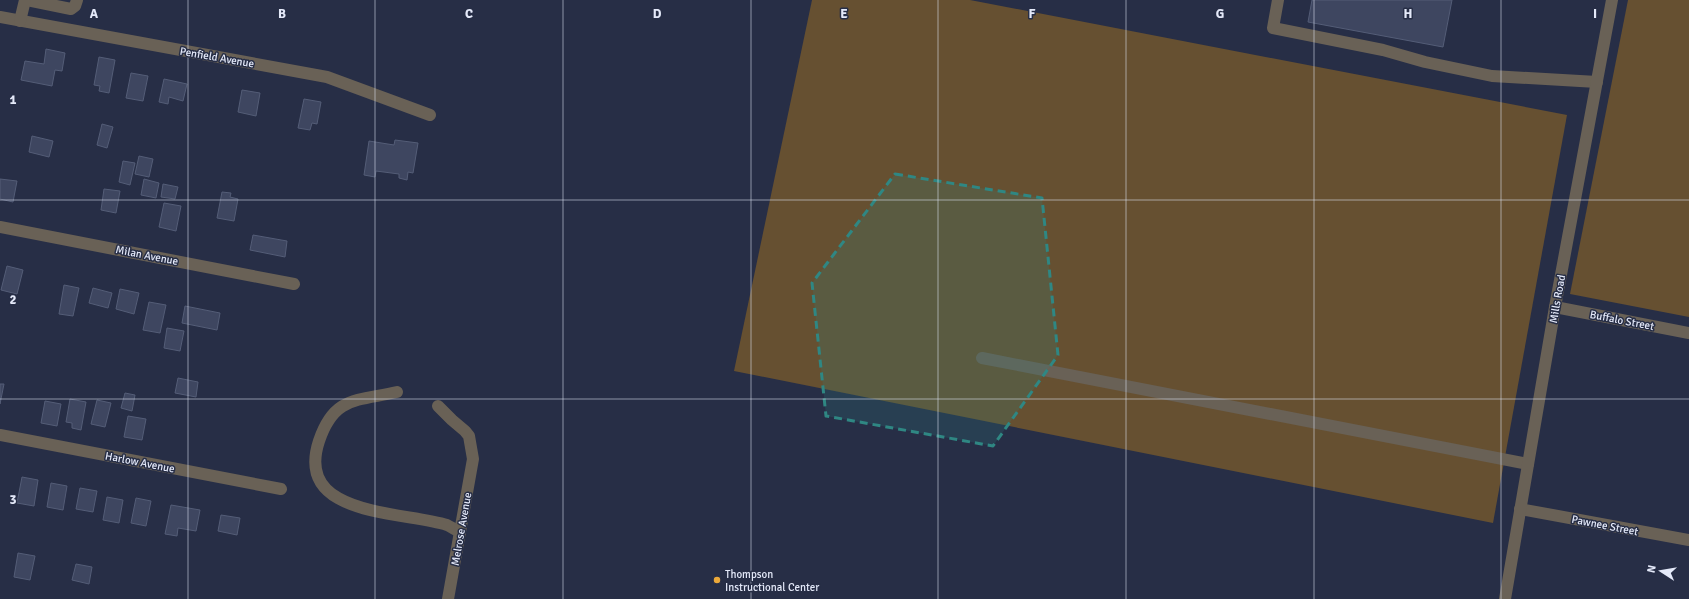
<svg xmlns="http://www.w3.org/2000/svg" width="1689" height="599" font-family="Signika,sans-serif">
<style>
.green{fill:#665031}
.building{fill:#3e4660;stroke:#545d77}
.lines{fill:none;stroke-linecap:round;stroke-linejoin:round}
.minor{stroke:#696156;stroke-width:12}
.marked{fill:#2f8783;fill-opacity:0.2;stroke:#2f8783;stroke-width:3;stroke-dasharray:8 5;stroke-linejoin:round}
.grid{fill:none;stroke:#e4e9f9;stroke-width:1;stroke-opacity:0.55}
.poi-dot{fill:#eca93a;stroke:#272e46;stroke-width:1.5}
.labels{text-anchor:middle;stroke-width:3;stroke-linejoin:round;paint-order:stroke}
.street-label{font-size:11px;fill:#e4e9f9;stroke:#272e46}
.poi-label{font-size:11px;fill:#e4e9f9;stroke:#272e46;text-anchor:start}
.grid-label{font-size:13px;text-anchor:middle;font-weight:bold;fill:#e4e9f9;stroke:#272e46;stroke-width:3;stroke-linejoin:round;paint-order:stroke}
</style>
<rect width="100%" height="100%" fill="#272e46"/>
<g class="green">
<polygon points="812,0 970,0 1567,115 1493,523 734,371"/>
<polygon points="1628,0 1689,0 1689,317 1570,294"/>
</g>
<g class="building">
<polygon points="1312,0 1452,0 1443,47 1308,22"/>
<polygon points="46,49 65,53 62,71 55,70 52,86 21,80 25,61 44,64"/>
<polygon points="99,57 115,60 109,93 99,91 100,86 94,85"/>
<polygon points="131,73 148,76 143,101 126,98"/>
<polygon points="164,79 187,84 183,101 169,97 168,104 159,102"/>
<polygon points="242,90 260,93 256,116 238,112"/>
<polygon points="304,99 321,102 317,124 312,123 310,130 298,128"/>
<polygon points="102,124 113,127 107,148 97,145"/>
<polygon points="32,136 53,141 49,157 29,152"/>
<polygon points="395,140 418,143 413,173 408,172 407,180 399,178 399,174 376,171 375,177 364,175 369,141 394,145"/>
<polygon points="139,156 153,159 149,177 135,174"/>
<polygon points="123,161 135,163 130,185 119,182"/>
<polygon points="0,179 17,181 13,202 0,199"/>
<polygon points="144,179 159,183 156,198 141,195"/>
<polygon points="163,184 178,187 175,199 161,197"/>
<polygon points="104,189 120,191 116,213 101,210"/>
<polygon points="222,192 231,193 230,197 238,199 234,221 217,218"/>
<polygon points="164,203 181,206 176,231 159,227"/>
<polygon points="253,235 287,241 285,257 250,250"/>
<polygon points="7,266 23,270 17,294 1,290"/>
<polygon points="64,285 79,288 73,316 59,314"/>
<polygon points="93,288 112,293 108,308 89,303"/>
<polygon points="120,289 139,293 134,314 116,309"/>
<polygon points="149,302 166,305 160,333 143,330"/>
<polygon points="185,306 220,313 217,330 182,323"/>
<polygon points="167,328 184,331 180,351 164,348"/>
<polygon points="178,378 198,382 196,397 175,393"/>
<polygon points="0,384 4,384 0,404"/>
<polygon points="125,393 135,395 132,411 121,408"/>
<polygon points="70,399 86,402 81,430 72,428 72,423 66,422"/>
<polygon points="97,400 111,403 105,427 91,424"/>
<polygon points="45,401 61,404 57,426 41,423"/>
<polygon points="128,416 146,419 142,440 124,437"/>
<polygon points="22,477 38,480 34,506 17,503"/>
<polygon points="51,483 67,486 63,510 47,507"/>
<polygon points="80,488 97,491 93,512 76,509"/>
<polygon points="107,497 123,500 119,523 103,520"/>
<polygon points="136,498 151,501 146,526 131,523"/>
<polygon points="171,505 200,510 196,531 178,528 177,536 165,534"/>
<polygon points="221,515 240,518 237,535 218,531"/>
<polygon points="18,553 35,556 30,580 14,577"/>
<polygon points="76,564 92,567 89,584 72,580"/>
</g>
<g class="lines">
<g class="minor">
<polyline points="27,0 71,9 75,6 77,0"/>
<polyline points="1278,0 1273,28 1383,50 1425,62 1492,76 1597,82"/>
<polyline points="0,17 327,77 430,115"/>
<polyline points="20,21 25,0"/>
<polyline points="0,227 294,284"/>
<polyline points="1555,307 1689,333"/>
<polyline points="982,358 1528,464"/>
<path d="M 397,392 C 357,401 334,396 319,441 C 294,517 402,511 447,525 C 451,527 456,530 460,532"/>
<polyline points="438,406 452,420 465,431 469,436 473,459 448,599"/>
<polyline points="0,435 281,489"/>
<polyline points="1520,509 1689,540"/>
<polyline points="1505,599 1555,307 1612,0"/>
</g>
</g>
<path class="marked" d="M 895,174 L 1042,198 L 1058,355 L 993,446 L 826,416 L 812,283 Z"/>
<path class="grid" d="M 188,0 L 188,599M 375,0 L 375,599M 563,0 L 563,599M 751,0 L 751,599M 938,0 L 938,599M 1126,0 L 1126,599M 1314,0 L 1314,599M 1501,0 L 1501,599M 0,200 L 1689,200M 0,399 L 1689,399"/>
<circle class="poi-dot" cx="717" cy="580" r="4"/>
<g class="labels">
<g class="street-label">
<text transform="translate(217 57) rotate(10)" y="4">Penfield Avenue</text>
<text transform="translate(147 255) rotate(11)" y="4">Milan Avenue</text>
<text transform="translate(1557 299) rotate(-80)" y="4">Mills Road</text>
<text transform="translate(1622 320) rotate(11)" y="4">Buffalo Street</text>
<text transform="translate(140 462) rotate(11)" y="4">Harlow Avenue</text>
<text transform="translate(1605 525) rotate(11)" y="4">Pawnee Street</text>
<text transform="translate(461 529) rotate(-80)" y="4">Melrose Avenue</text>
</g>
<g class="poi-label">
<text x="725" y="578">Thompson<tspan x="725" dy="13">Instructional Center</tspan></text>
</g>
</g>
<g class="grid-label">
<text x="94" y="18">A</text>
<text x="282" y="18">B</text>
<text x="469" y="18">C</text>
<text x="657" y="18">D</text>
<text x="844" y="18">E</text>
<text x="1032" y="18">F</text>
<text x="1220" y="18">G</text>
<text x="1408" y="18">H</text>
<text x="1595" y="18">I</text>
<text x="13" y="104">1</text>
<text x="13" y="304">2</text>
<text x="13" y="504">3</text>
</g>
<g transform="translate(1661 571) rotate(282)" stroke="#272e46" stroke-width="3" paint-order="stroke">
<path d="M0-3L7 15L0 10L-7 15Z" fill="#e4e9f9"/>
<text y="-6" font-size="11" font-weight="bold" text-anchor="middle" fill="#e4e9f9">N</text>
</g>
</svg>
